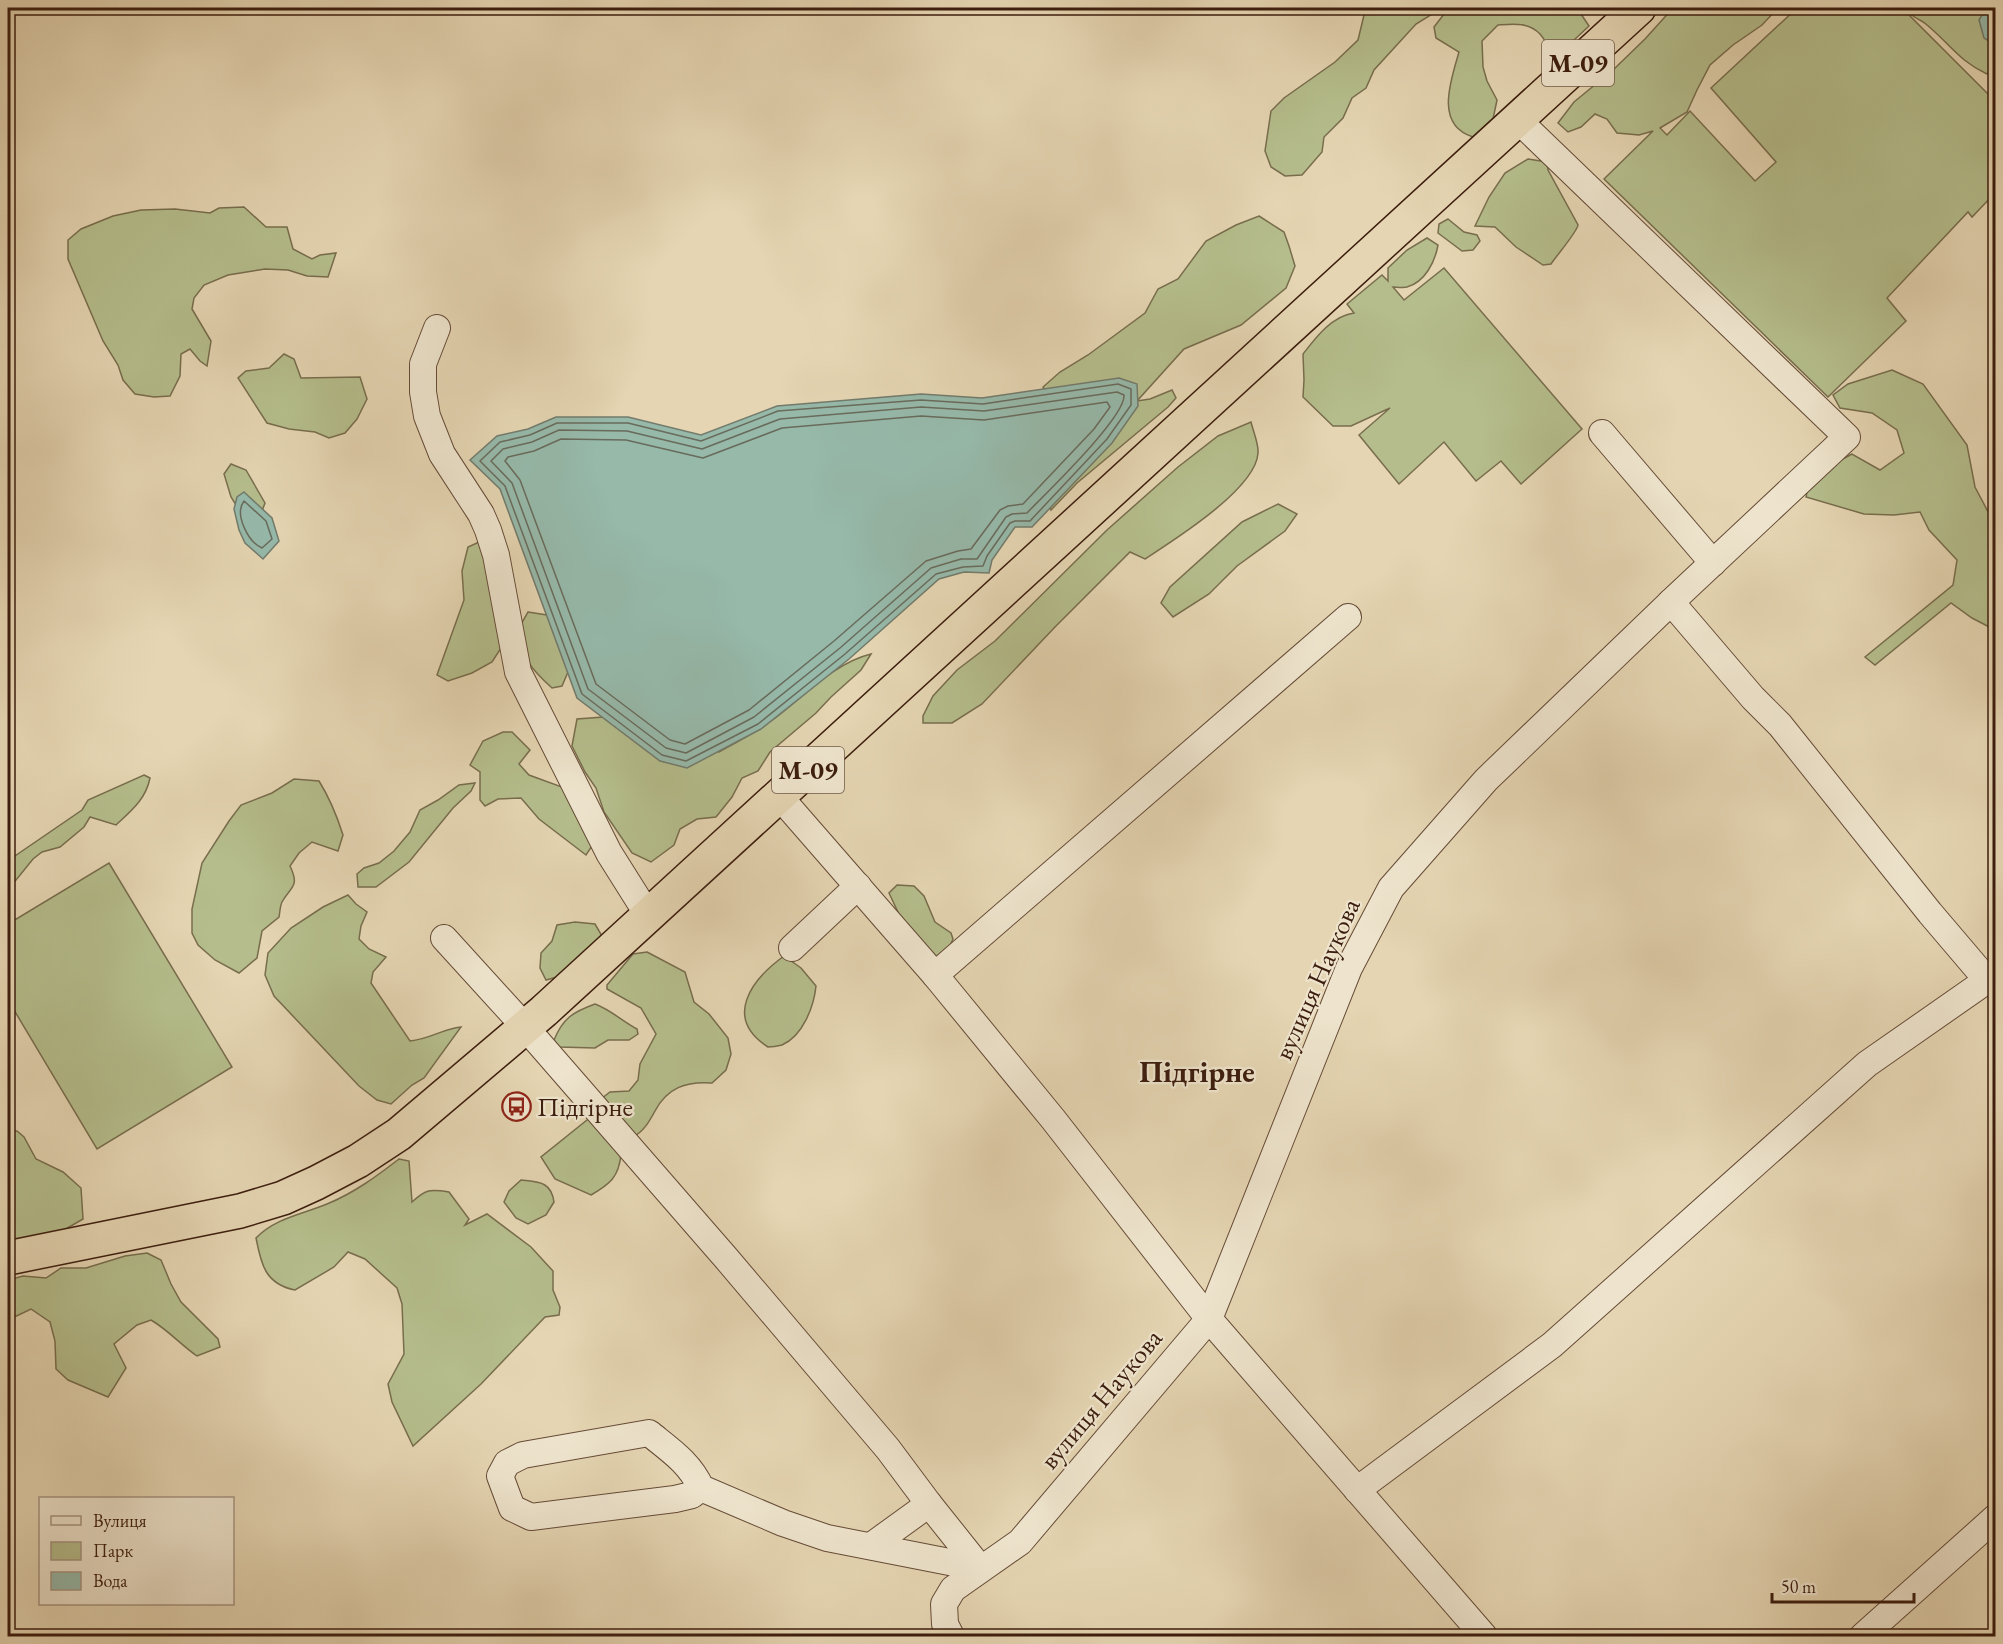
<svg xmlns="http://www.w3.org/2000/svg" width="2003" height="1644" font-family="'EB Garamond',serif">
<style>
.green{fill:#b5bd8c;stroke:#786d4d;stroke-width:1.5}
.water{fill:#96b9aa;stroke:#727b6c;stroke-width:1.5}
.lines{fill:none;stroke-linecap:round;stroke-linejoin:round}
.shore{stroke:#696b5c;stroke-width:1.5}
.minor-casing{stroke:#664b37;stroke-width:28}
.highway-casing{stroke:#3c1d0e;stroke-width:36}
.minor{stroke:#eee4cd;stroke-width:26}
.highway{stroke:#e5d5b2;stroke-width:33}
.labels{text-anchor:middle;stroke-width:4.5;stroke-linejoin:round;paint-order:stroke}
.shield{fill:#eee4cd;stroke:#715947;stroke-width:1.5}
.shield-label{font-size:26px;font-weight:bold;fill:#3c1d0e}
.street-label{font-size:27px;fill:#3c1d0e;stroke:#eee4cd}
.poi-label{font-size:27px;fill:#3c1d0e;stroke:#eee4cd;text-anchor:start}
.quarter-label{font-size:30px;font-weight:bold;fill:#3c1d0e;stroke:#eee4cd}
</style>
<rect width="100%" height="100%" fill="#e5d5b2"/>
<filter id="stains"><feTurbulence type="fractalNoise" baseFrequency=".00333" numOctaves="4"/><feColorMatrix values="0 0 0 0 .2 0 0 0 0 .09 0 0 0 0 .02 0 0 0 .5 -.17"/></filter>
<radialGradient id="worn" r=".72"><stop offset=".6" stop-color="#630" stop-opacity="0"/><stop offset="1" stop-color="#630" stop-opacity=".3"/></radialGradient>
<g class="green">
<polygon points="1372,8 1442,8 1416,24 1374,70 1366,88 1352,98 1343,118 1324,137 1322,152 1302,175 1285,176 1271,167 1265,151 1271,111 1284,98 1335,62 1358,40 1364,15"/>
<path d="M 1452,8 L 1577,8 L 1589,26 L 1559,54 C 1546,48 1548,43 1540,34 C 1529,22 1513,24 1498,25 L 1482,41 L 1483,67 L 1487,81 L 1497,100 L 1493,119 L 1473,137 C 1434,125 1451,80 1459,52 L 1436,38 L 1434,27 L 1448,9 Z"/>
<polygon points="1673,8 1778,8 1762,25 1733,45 1710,65 1697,90 1687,112 1660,128 1667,135 1690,111 1755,181 1776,162 1711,88 1797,8 1902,8 1995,101 1995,193 1972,217 1968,212 1887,298 1906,321 1828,397 1604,179 1653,131 1639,135 1617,133 1607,119 1595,114 1581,127 1568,132 1558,123 1574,102 1613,70 1645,39"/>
<path d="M 1905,8 L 1990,8 L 1995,43 L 1995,71 L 1987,74 C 1959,61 1950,44 1927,25 C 1920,19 1910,17 1905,8 Z"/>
<path d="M 1528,159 L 1547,162 L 1548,170 L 1578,225 C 1577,232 1557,255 1551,264 L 1543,265 L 1516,247 L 1495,227 L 1475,226 L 1489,197 L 1505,173 Z"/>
<polygon points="244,207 266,227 287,227 293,249 312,259 320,255 336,253 328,277 307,276 288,270 265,269 228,275 204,285 194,298 192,309 211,341 207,366 200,361 190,349 181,354 180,376 170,396 154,397 135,394 123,380 118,365 103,341 68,259 68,240 81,229 113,216 141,210 175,209 210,213 219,208"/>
<polygon points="1259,216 1284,232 1289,246 1295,266 1286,288 1241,325 1184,349 1137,401 1150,399 1172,390 1176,398 1168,407 1077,483 1051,510 1049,503 1061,413 1043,387 1060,372 1088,355 1145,313 1158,289 1178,279 1206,241 1236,225"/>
<polygon points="1448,219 1464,232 1477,235 1480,241 1473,250 1462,251 1438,233 1439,224"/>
<path d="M 1427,238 L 1438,245 C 1435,262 1425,282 1407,287 C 1403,288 1396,287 1393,287 L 1404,300 L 1444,268 L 1582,429 L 1521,484 L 1501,461 L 1476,481 L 1444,442 L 1399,484 L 1359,435 L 1390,408 L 1351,426 L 1333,426 L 1303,397 L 1304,380 L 1303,354 C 1316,337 1332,316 1354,313 L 1347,304 L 1382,275 L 1388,281 L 1388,268 L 1407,250 Z"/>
<polygon points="284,354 294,359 301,378 360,377 367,399 357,419 345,433 329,438 315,432 289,429 267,423 238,378 246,371 269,368"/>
<path d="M 1892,370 L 1923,384 L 1967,445 L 1975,487 L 1995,525 L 1995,630 L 1972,618 L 1951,603 L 1875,665 L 1865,657 L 1953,585 L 1957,560 L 1929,530 L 1920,512 L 1894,515 L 1864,514 L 1806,497 C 1809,473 1833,465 1852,454 L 1880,470 L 1904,453 L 1897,430 L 1872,413 L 1840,408 L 1833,395 L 1848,384 Z"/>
<path d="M 1251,422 C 1253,431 1259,444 1258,453 C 1256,489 1174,540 1145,559 L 1130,552 L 1055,627 L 982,704 L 952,723 L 923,723 L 923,716 L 933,696 L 957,670 L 995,641 L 1107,530 L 1178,467 L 1218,436 Z"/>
<polygon points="231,464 246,470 265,503 259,519 241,513 231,497 224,474"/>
<polygon points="1278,504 1297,514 1285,531 1237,566 1209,594 1173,617 1161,603 1170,587 1242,522"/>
<polygon points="488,538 487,575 501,610 503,645 492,662 472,673 448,681 437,675 464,600 462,571 468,547"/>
<path d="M 528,612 L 553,616 L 568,672 L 562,686 L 552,688 C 531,669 523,659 517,631 Z"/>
<path d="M 871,654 L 861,670 L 831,697 L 816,713 L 770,752 L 758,771 L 742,778 L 732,797 L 716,817 L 697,819 L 680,829 L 674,845 L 651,862 L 632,853 L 604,812 L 596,788 L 585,772 L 572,746 L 577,719 L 617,716 L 719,752 C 737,742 754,733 771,721 C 802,699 833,663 871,654 Z"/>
<polygon points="503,732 512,732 530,750 519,764 529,775 562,787 594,843 586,855 539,819 521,798 498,799 485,806 480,800 480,772 470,765 483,741"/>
<path d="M 144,775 L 150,778 C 146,799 131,811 116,825 L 90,817 L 84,827 L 60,847 L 42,852 L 33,859 L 8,890 L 8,862 L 12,858 L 82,810 L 88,800 Z"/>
<path d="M 294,779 L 319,781 C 329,797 337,816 343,835 L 338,851 L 312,842 L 299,853 L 290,866 C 300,887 291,886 282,902 C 280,906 280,912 279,917 L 262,931 L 257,958 L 239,973 L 215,960 L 198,945 L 192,933 L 192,909 L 202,863 L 229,821 L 241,805 L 272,793 Z"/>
<polygon points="475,783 471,791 453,808 409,862 376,887 358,887 357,874 364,868 379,863 394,851 410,832 420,810 438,800 459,785"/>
<polygon points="109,863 232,1067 97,1149 8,1000 8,924"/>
<polygon points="897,885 914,886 924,896 935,922 951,933 953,939 947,953 931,962 905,927 889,893"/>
<path d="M 348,895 L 356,904 L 367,912 L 361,926 L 359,939 L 369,949 L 386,957 L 373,972 L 371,983 L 410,1041 C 430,1039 442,1029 461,1027 L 424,1078 L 412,1085 L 391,1104 L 377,1100 L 359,1086 L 274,996 L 265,975 L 268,953 L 291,928 L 323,907 Z"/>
<polygon points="575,922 595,924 602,936 568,974 546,980 540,968 541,953 552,941 557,925"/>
<path d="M 647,952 L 685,972 L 694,1002 L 709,1014 L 728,1038 L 731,1054 L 726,1070 L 712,1083 C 686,1081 667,1088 655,1111 C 649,1122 644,1131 633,1137 L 601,1099 L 610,1092 L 629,1091 L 638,1080 L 640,1064 L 656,1034 L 641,1008 L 607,989 L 607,985 L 633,954 Z"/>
<path d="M 784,956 L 801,968 L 816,986 C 814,1006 803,1036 782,1045 C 778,1046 772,1047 768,1047 C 723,1018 751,980 784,956 Z"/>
<path d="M 595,1004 C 611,1010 622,1021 637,1029 L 638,1034 L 629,1040 L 608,1040 L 595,1048 L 559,1047 L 554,1040 C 563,1018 573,1012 595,1004 Z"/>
<path d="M 592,1116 L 621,1154 C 619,1177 610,1184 591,1195 L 555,1179 L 541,1157 Z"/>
<polygon points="8,1131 17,1131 24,1137 36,1159 63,1172 81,1188 83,1219 52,1237 8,1245"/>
<path d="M 399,1159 L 409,1161 L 412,1202 C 426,1189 430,1189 449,1192 L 469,1219 L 465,1225 L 487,1214 L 531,1247 L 553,1271 L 553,1290 L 560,1307 L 559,1315 L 545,1317 L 481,1384 L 413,1446 L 392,1402 L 388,1384 L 404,1354 L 402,1304 L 397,1288 L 365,1259 L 348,1252 L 334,1267 L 295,1290 C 265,1284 261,1264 256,1238 C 275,1218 303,1214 327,1204 C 354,1193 377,1176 399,1159 Z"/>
<path d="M 521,1180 C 538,1182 551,1181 554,1202 L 546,1215 L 528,1224 L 516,1218 L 504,1202 L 509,1191 Z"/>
<path d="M 147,1253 L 161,1260 L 171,1284 L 181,1302 L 218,1339 L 220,1347 L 197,1356 C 180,1344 168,1330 151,1320 L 137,1325 L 114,1344 L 126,1368 L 108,1397 L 68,1380 L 56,1369 L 55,1341 L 50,1322 L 31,1309 L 8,1320 L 8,1280 L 23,1276 L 46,1278 L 61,1268 L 86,1268 L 125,1256 Z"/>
</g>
<g class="water">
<polygon points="1986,8 1995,8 1995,45 1984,38 1979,20"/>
<polygon points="1119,378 1137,384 1138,406 1112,443 1032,527 1015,527 992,560 989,573 964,572 939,579 849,659 761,729 687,768 660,761 577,698 500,489 470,460 497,436 528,429 556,417 628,417 701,435 777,406 921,394 982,398"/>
<polygon points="244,492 272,518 279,541 263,559 245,543 239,530 234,509 237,497"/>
</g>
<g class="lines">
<g class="shore">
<polygon points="1118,384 1131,389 1131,405 1107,439 1030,521 1015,521 1010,523 987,556 983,566 963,567 936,574 845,654 758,724 686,761 662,755 582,694 505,486 480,461 500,442 530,435 557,423 628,423 701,441 778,411 921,400 983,404"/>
<path d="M 1117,392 L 1124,395 C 1126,417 1045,494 1027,513 L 1012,514 L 1006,517 L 977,559 L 961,559 L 931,568 L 840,648 L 754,717 L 686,753 L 666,748 L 588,689 L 512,483 L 491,461 L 503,449 L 532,442 L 559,430 L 627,431 L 702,449 L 780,419 L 921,407 L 984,411 Z"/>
<polygon points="1107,402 1110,407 1094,429 1023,504 1008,506 1000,510 971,549 958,551 926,561 834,641 749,710 685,744 670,740 596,684 520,480 505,461 508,457 534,451 561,439 626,440 703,458 782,428 921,416 984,420"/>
<path d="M 244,501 L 266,521 L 272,539 L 262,548 C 248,542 234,514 244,501 Z"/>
</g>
<defs>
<g id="minor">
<polyline points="1517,119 1847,437 1671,602 1753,698 1780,725 1930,913 1987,980"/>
<polyline points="437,328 423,364 423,392 427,416 442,454 481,514 488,530 496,555 518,672 609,853 648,915"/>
<polyline points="1602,433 1713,563"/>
<polyline points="779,796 935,975 1053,1119 1209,1319 1484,1636"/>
<polyline points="444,938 525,1027 726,1258 888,1449 929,1504 980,1568"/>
<polyline points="792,948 858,886"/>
<polyline points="935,975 1348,617"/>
<path d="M 701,1488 L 692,1495 L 675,1499 L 531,1517 L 512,1508 L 500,1476 L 507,1463 L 523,1455 L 649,1433 C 670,1450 690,1463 701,1488 L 783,1523 L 827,1538 L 980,1568"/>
<polyline points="1357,1490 1552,1345 1867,1064 1996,974"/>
<polyline points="871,1546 929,1504"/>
<polyline points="951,1636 945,1624 944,1604 953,1589 1020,1542 1209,1319 1349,968 1391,888 1486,780 1671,602"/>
<polyline points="1863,1636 1996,1517"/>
</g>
<polyline id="highway" points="8,1258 240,1211 283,1198 316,1183 358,1161 399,1134 544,1011 1639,8"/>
</defs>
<use href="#minor" class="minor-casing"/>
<use href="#highway" class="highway-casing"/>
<use href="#minor" class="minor"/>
<use href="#highway" class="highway"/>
</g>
<defs>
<symbol id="bus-ring" viewBox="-11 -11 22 22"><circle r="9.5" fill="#eee4cd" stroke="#8f2418" stroke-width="1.5"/><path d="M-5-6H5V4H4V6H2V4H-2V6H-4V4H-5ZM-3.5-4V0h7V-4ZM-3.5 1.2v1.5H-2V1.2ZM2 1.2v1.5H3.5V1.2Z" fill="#8f2418"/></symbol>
</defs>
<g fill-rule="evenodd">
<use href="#bus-ring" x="500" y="1090" width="33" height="33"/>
</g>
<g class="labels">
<g class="shield">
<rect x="1542" y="40" width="72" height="46" rx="4.5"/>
<rect x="772" y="747" width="72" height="46" rx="4.5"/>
</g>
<g class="shield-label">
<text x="1578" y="72">М-09</text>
<text x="808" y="779">М-09</text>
</g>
<g class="street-label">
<text transform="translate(1317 979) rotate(-66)" y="9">вулиця Наукова</text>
<text transform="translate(1101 1399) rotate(-50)" y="9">вулиця Наукова</text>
</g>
<g class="poi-label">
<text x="537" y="1116">Підгірне</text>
</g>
<g class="quarter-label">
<text x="1197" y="1082">Підгірне</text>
</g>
</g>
<rect width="2003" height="1644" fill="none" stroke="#e5d5b2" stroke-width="30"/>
<rect x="9" y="9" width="1985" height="1626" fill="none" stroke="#3c1d0e" stroke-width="3"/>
<rect x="15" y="15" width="1973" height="1614" fill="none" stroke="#3c1d0e" stroke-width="1.5"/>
<rect x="39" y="1497" width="195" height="108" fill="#eee4cd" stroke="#a79481" stroke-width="1.5"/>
<rect x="51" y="1516" width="30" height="9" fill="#eee4cd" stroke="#a79481" stroke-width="1.5"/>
<text x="93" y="1527" font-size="18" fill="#3c1d0e">Вулиця</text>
<rect x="51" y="1542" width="30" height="18" fill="#b5bd8c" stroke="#a79481" stroke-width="1.5"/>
<text x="93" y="1557" font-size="18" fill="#3c1d0e">Парк</text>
<rect x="51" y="1572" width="30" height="18" fill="#96b9aa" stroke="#a79481" stroke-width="1.5"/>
<text x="93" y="1587" font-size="18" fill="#3c1d0e">Вода</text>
<path d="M1772 1593v9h142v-9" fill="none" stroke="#3c1d0e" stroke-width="3"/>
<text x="1781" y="1593" font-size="18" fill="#3c1d0e" stroke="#eee4cd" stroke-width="4.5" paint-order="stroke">50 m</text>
<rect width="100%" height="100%" filter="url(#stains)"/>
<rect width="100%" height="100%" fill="url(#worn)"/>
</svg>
